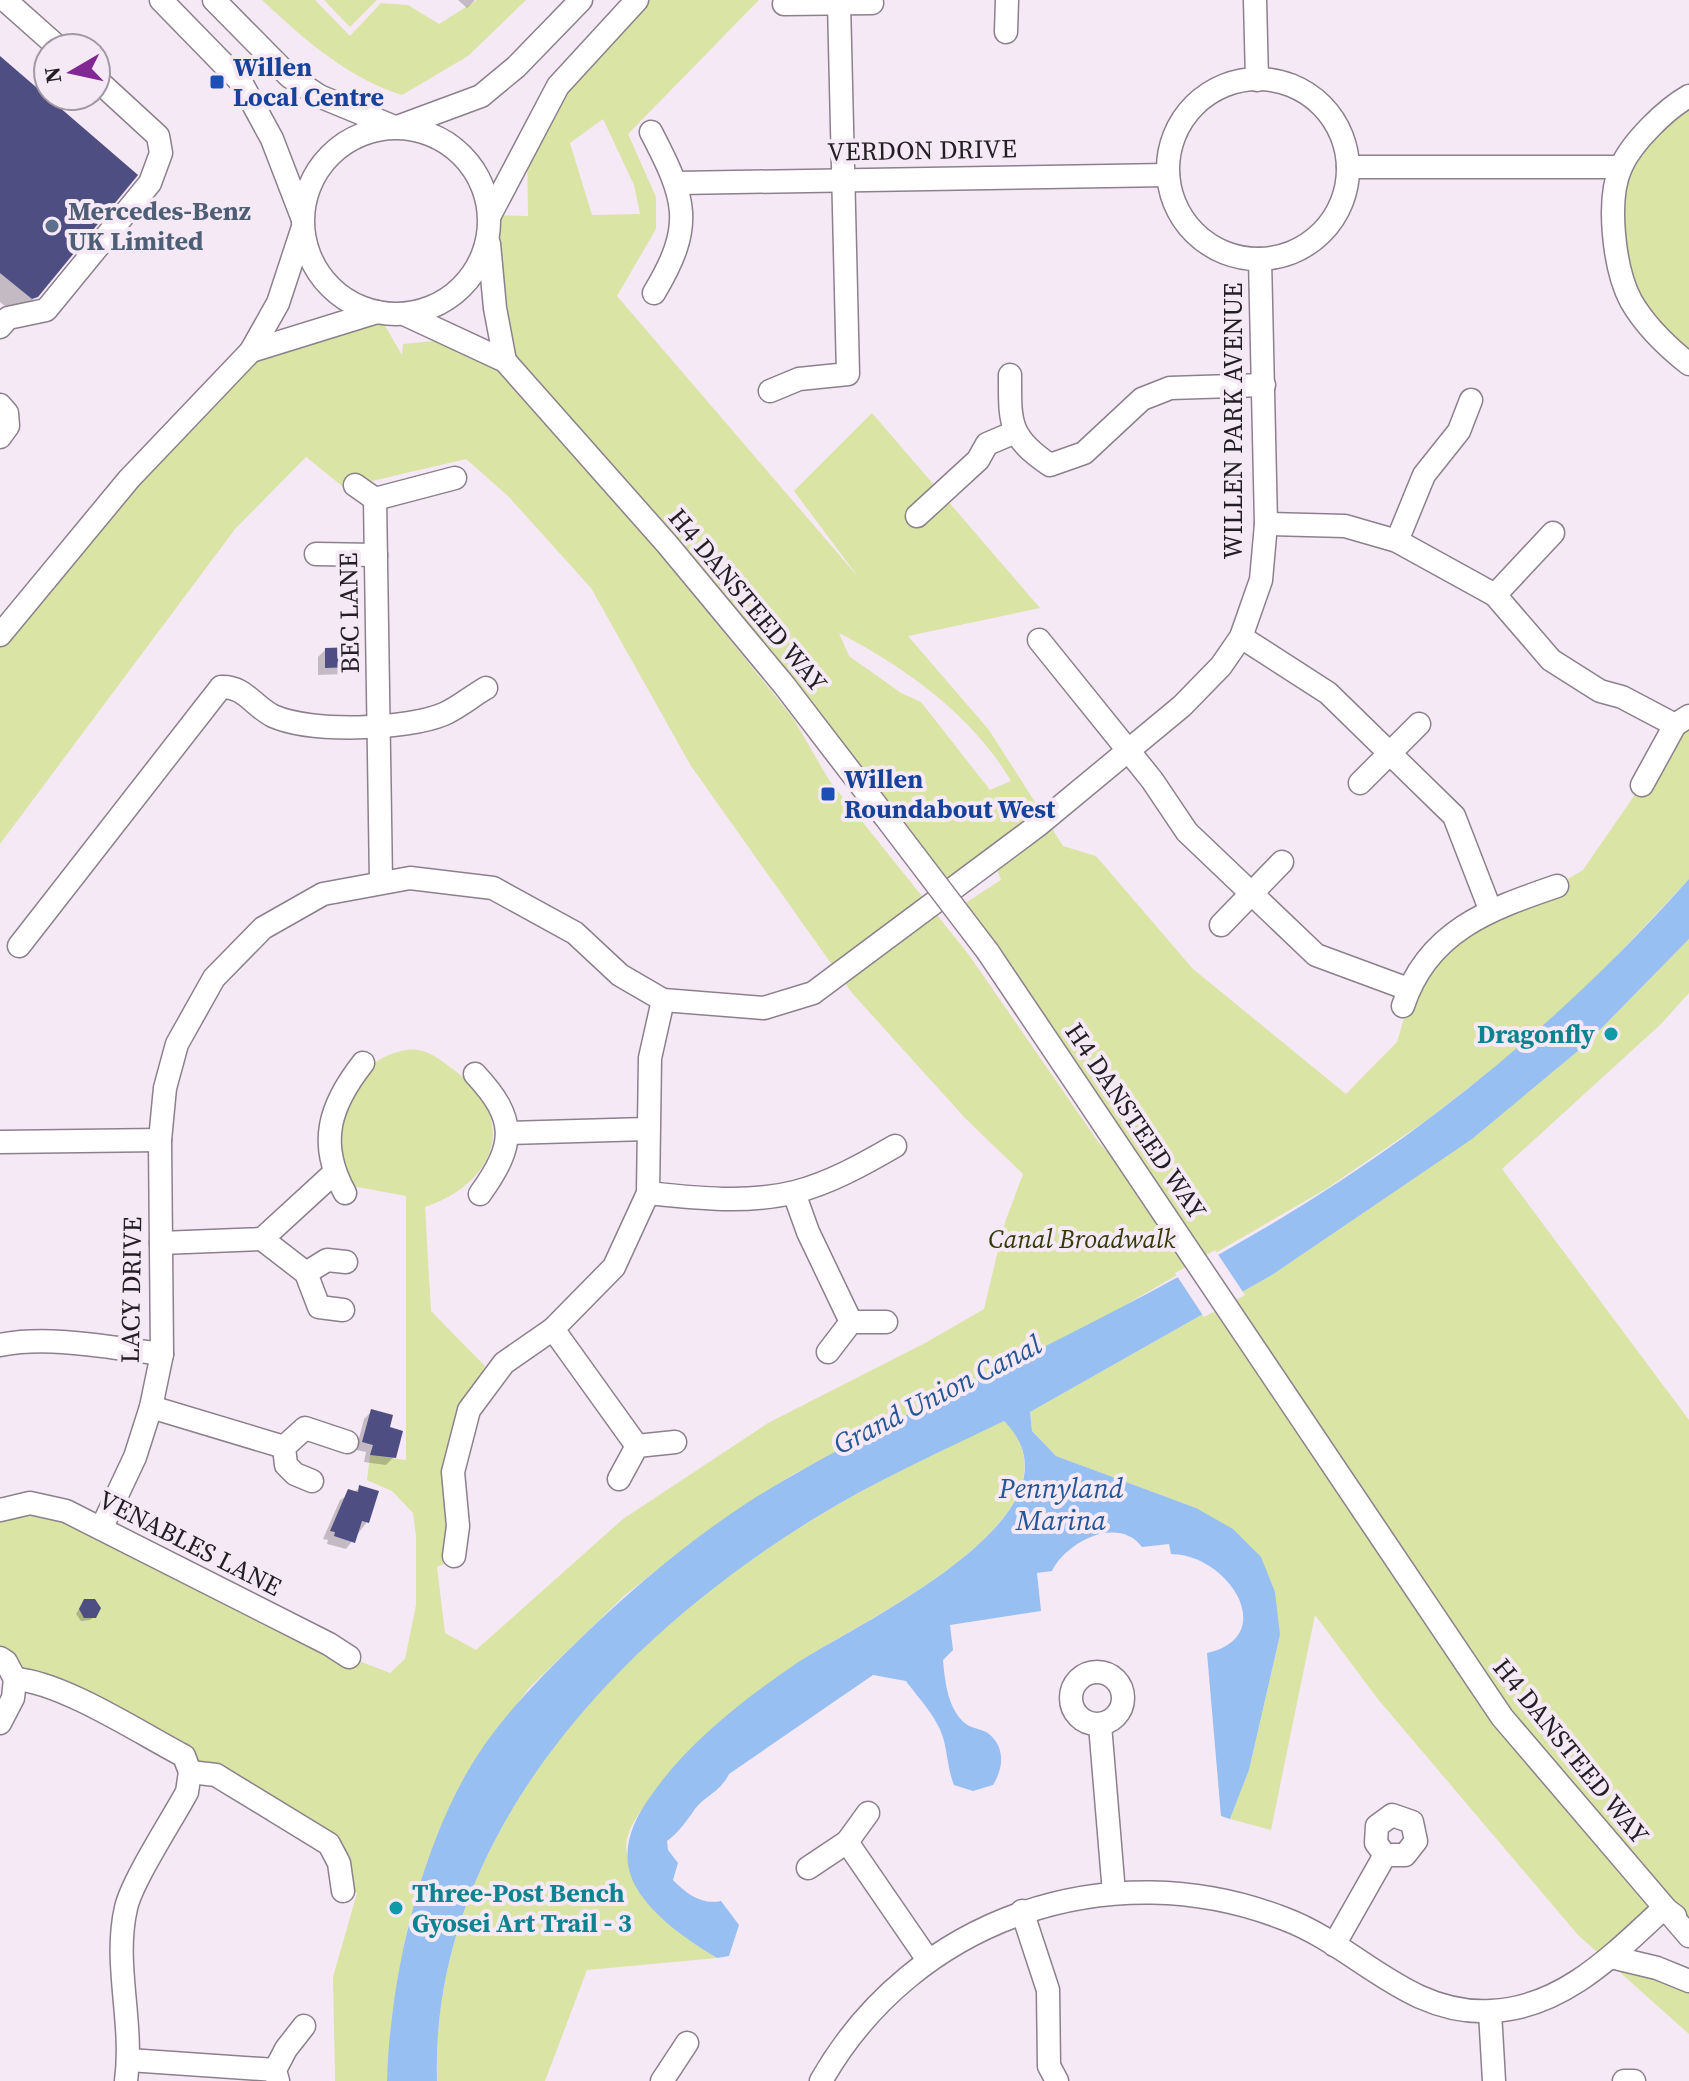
<svg xmlns="http://www.w3.org/2000/svg" width="1689" height="2081" font-family="'Source Serif 4',serif">
<style>
.green{fill:#d9e4a5;fill-rule:evenodd}
.water{fill:#98bff2}
.pier{fill:#f6e9f6}
.shadow{fill:#0003}
.building{fill:#4e4e83}
.lines{fill:none;stroke-linecap:round;stroke-linejoin:round}
.minor-casing{stroke:#8b808c;stroke-width:25}
.minor{stroke:#fff;stroke-width:22}
.minor-bridge-casing{stroke:#8b808c;stroke-width:25;stroke-linecap:butt}
.minor-bridge{stroke:#fff;stroke-width:22}
.transit-dot{fill:#1a4fb4;stroke:#f6e9f6;stroke-width:3}
.service-dot{fill:#5c6f8a;stroke:#f6e9f6;stroke-width:3}
.culture-dot{fill:#0f9aa8;stroke:#f6e9f6;stroke-width:3}
.labels{text-anchor:middle;stroke-width:8;stroke-linejoin:round;paint-order:stroke}
.transit-label{font-size:26px;font-weight:bold;fill:#164399;stroke:#f6e9f6;text-anchor:start}
.street-label{font-size:26px;fill:#221e23;stroke:#f6e9f6}
.service-label{font-size:26px;font-weight:bold;fill:#4e5e75;stroke:#f6e9f6;text-anchor:start}
.culture-label{font-size:26px;font-weight:bold;fill:#0d838f;stroke:#f6e9f6;text-anchor:end}
.park-label{font-size:26px;font-style:italic;fill:#343a08;stroke:#f6e9f6}
.water-label{font-size:28px;font-style:italic;fill:#255695;stroke:#f6e9f6}
</style>
<rect width="100%" height="100%" fill="#f6e9f6"/>
<g class="green">
<path d="M 262,0 L 315,0 L 350,36 L 381,3 L 408,5 L 439,24 L 477,0 L 526,0 L 468,56 L 402,95 C 346,77 305,40 262,0 Z"/>
<polygon points="324,0 377,0 350,27"/>
<path d="M 637,0 L 759,0 L 628,134 L 656,197 L 656,229 L 617,296 L 859,578 L 794,491 L 872,413 L 1040,608 L 908,636 L 989,730 L 1063,846 L 1096,856 L 1193,969 L 1346,1094 L 1397,1042 L 1404,1018 L 1403,1006 L 1424,962 L 1583,870 L 1689,716 L 1689,879 L 1595,979 L 1524,1044 L 1427,1120 L 1326,1189 L 1108,1315 L 792,1475 L 704,1533 L 625,1595 L 529,1688 L 470,1768 L 428,1867 L 408,1926 L 392,2015 L 387,2081 L 335,2081 L 333,1977 L 357,1893 L 343,1891 L 329,1844 L 0,1658 L 0,1510 L 30,1503 L 349,1657 L 390,1673 L 405,1659 L 416,1605 L 416,1537 L 413,1513 L 392,1491 L 367,1480 L 370,1455 L 406,1460 L 406,1196 L 352,1186 L 334,1136 C 343,1117 351,1084 366,1070 C 379,1057 405,1045 423,1051 C 434,1054 444,1063 454,1070 C 521,1120 495,1183 425,1207 L 431,1311 L 485,1366 L 444,1457 L 448,1539 L 444,1564 L 437,1567 L 445,1633 L 476,1650 L 623,1519 L 768,1423 L 927,1342 L 984,1309 L 1004,1225 L 1023,1174 L 965,1118 L 852,993 L 691,766 L 591,588 L 508,496 L 466,459 L 355,485 L 347,490 L 306,457 L 235,529 L 0,844 L 0,635 L 251,351 L 377,312 L 402,355 L 403,344 L 444,340 L 496,367 L 651,542 L 793,718 L 829,780 L 969,955 L 1099,1143 L 1164,1212 L 956,909 L 1001,880 L 993,859 L 943,894 L 505,361 L 488,238 L 490,215 L 528,216 L 527,143 ZM 603,119 L 634,185 L 640,214 L 592,215 L 570,143 ZM 839,633 C 904,666 973,716 1011,781 L 990,790 L 921,702 L 901,693 L 849,656 Z"/>
<polygon points="1689,96 1689,364 1620,270 1621,167"/>
<polygon points="1689,939 1689,993 1661,1024 1502,1169 1689,1420 1689,1924 1663,1909 1608,1959 1689,1981 1689,2034 1578,1935 1377,1698 1315,1615 1271,1830 1230,1819 1249,1770 1280,1635 1196,1508 1056,1456 1032,1431 1030,1412 1272,1275 1471,1139 1584,1046"/>
<path d="M 1004,1420 C 1095,1516 857,1622 796,1664 C 743,1700 699,1741 658,1791 C 643,1808 618,1834 629,1860 C 634,1873 649,1887 658,1899 C 678,1924 690,1941 717,1958 L 587,1970 L 545,2081 L 437,2081 C 430,1837 619,1637 815,1518 C 875,1481 941,1451 1004,1420 Z"/>
</g>
<path class="water" d="M 1689,879 L 1689,939 L 1584,1046 L 1472,1139 L 1272,1275 L 1030,1412 L 1032,1431 L 1056,1456 L 1196,1508 L 1233,1529 L 1261,1557 L 1275,1592 L 1280,1635 L 1249,1770 L 1230,1819 L 1221,1816 L 1207,1653 C 1281,1636 1228,1554 1171,1554 L 1169,1544 L 1142,1547 C 1118,1515 1066,1542 1052,1571 L 1037,1573 L 1041,1611 L 950,1625 L 953,1650 L 943,1660 C 945,1682 948,1710 966,1724 C 973,1729 983,1729 989,1734 C 1006,1748 1003,1769 993,1785 L 973,1791 L 954,1785 C 948,1770 948,1757 944,1741 C 939,1719 919,1699 906,1681 L 873,1675 L 729,1774 C 719,1794 703,1796 693,1812 C 684,1824 680,1831 667,1841 L 668,1850 L 678,1863 L 673,1880 C 687,1894 701,1905 721,1901 L 739,1925 L 729,1956 L 717,1958 C 688,1940 654,1918 636,1887 C 618,1855 631,1824 650,1797 C 687,1743 744,1699 797,1663 C 858,1623 1096,1514 1004,1421 C 940,1452 875,1481 815,1518 C 619,1638 430,1837 437,2081 L 387,2081 C 390,1977 421,1841 479,1753 C 509,1708 546,1672 584,1635 C 635,1586 690,1540 750,1501 C 818,1458 891,1423 963,1387 C 1069,1335 1174,1282 1275,1222 C 1431,1129 1569,1014 1689,879 Z"/>
<polygon class="pier" points="1215,1250 1245,1295 1204,1317 1175,1273"/>
<g class="shadow">
<polygon points="458,0 475,0 467,8"/>
<polygon points="0,68 37,296 15,314 0,302"/>
<polygon points="325,650 353,666 345,674 318,675 318,657"/>
<polygon points="372,1411 387,1429 394,1457 386,1465 364,1462 366,1452 356,1450 364,1419"/>
<polygon points="360,1488 367,1522 346,1549 327,1544 328,1540 323,1539 340,1500"/>
<polygon points="84,1601 94,1617 90,1620 81,1621 76,1614"/>
</g>
<g class="building">
<polygon points="0,56 138,175 38,297 32,299 0,273"/>
<polygon points="355,647 355,667 325,668 325,648"/>
<polygon points="371,1409 393,1415 390,1427 403,1431 396,1458 370,1455 373,1445 362,1442"/>
<polygon points="359,1485 379,1491 369,1523 362,1521 355,1543 334,1536 335,1532 330,1531 348,1489 358,1492"/>
<polygon points="84,1599 95,1599 101,1608 96,1618 84,1618 79,1609"/>
</g>
<g class="lines">
<defs>
<g id="minor">
<polyline points="5,0 59,48"/>
<polyline points="161,0 241,82 272,139 302,217"/>
<polyline points="214,0 289,76 319,96 392,126"/>
<polyline points="1255,0 1257,80"/>
<polyline points="784,4 872,3"/>
<polyline points="1006,32 1007,0"/>
<circle cx="1258" cy="169" r="90"/>
<path d="M 1689,96 C 1666,109 1632,142 1621,167 C 1606,200 1614,269 1631,301 C 1646,327 1666,346 1689,364"/>
<polyline points="400,126 481,96 516,67 581,0"/>
<circle cx="396" cy="221" r="93"/>
<path d="M 651,132 C 686,199 695,225 654,293"/>
<polyline points="1348,167 1621,167"/>
<polyline points="678,183 1168,175"/>
<polyline points="490,215 558,86 637,0"/>
<polyline points="489,244 495,308 505,361"/>
<polyline points="404,314 505,361 667,544 784,685 883,814"/>
<polyline points="0,327 8,318 46,310 150,183 161,153 158,136 96,79"/>
<polyline points="251,351 377,312"/>
<path d="M 1010,375 C 1010,422 1008,437 1050,465 L 1084,453 L 1142,399 L 1170,388 L 1264,385"/>
<polyline points="770,391 799,379 848,374 839,3"/>
<polyline points="0,405 7,413 8,426 0,437"/>
<polyline points="355,485 375,499 455,478"/>
<polyline points="375,499 381,882"/>
<polyline points="917,516 978,460 987,444 1013,433"/>
<polyline points="1266,524 1345,526 1397,541 1495,595 1551,660 1600,691 1622,697 1675,725"/>
<polyline points="1397,541 1424,475 1459,431 1471,400"/>
<polyline points="316,554 376,555"/>
<polyline points="1495,595 1553,533"/>
<polyline points="0,635 129,479 251,351 278,303 302,230"/>
<polyline points="1241,637 1328,693 1454,816 1490,909"/>
<polyline points="1039,640 1152,780 1187,832 1316,955 1408,989"/>
<polyline points="1360,783 1419,724"/>
<polyline points="1642,785 1675,725 1689,716"/>
<polyline points="1221,925 1282,862"/>
<path d="M 19,946 L 221,687 C 245,686 253,706 273,716 C 311,733 406,730 444,714 C 458,708 472,696 486,688"/>
<polyline points="988,952 1502,1717 1689,1936"/>
<path d="M 1403,1006 C 1427,931 1490,909 1557,886"/>
<path d="M 475,1074 C 517,1119 516,1144 480,1194"/>
<polyline points="508,1133 647,1129"/>
<polyline points="0,1142 160,1140"/>
<path d="M 345,1193 C 317,1143 330,1105 363,1063"/>
<path d="M 648,1193 C 695,1198 748,1204 795,1192 C 830,1183 864,1164 895,1146"/>
<polyline points="794,1193 808,1232 851,1322"/>
<polyline points="262,1239 306,1273 319,1307 343,1310"/>
<polyline points="161,1243 262,1239 334,1173"/>
<polyline points="306,1273 327,1260 346,1262"/>
<polyline points="553,1329 637,1446"/>
<path d="M 0,1345 C 51,1335 110,1348 162,1354"/>
<polyline points="828,1352 851,1322 886,1322"/>
<polyline points="151,1407 284,1447"/>
<polyline points="619,1479 637,1446 675,1442"/>
<polyline points="312,1481 295,1474 286,1465 284,1447 305,1428 347,1442"/>
<polyline points="0,1510 30,1503 66,1511 329,1644 349,1657"/>
<polyline points="102,1527 135,1457 151,1407 162,1354 160,1140 165,1088 177,1044 214,978 263,928 323,894 410,878 493,888 575,933 620,975 663,1000 764,1008 813,993 1037,826 1182,706 1221,666 1241,637 1261,580 1266,524 1260,259"/>
<polyline points="454,1556 458,1526 453,1472 469,1410 504,1363 553,1329 614,1267 648,1193 650,1058 663,1000"/>
<polyline points="0,1658 6,1662 15,1679"/>
<circle cx="1097" cy="1698" r="26"/>
<path d="M 15,1679 C 62,1682 140,1733 184,1756 L 190,1772 L 187,1792 C 172,1820 132,1881 126,1908 C 113,1964 134,2022 126,2081"/>
<polyline points="0,1723 13,1698 15,1679"/>
<polyline points="1100,1725 1114,1893"/>
<polyline points="190,1772 216,1775 329,1844 339,1863 343,1891"/>
<polyline points="847,1842 868,1813"/>
<polyline points="808,1868 847,1842 928,1960"/>
<polyline points="1022,1911 1048,1990 1049,2066 1057,2081"/>
<polyline points="1334,1945 1385,1855 1405,1855 1416,1841 1412,1822 1392,1815 1377,1826 1376,1843 1385,1855"/>
<polyline points="1611,1957 1657,1968 1689,1981"/>
<polyline points="1490,2012 1494,2081"/>
<polyline points="129,2060 275,2070"/>
<polyline points="278,2081 275,2070 286,2049 304,2026"/>
<polyline points="662,2081 687,2043"/>
<path d="M 821,2081 C 914,1917 1111,1851 1285,1919 C 1357,1946 1408,2016 1491,2011 C 1563,2008 1614,1954 1664,1908 L 1675,1916"/>
<polyline points="1624,2081 1634,2081"/>
</g>
</defs>
<use href="#minor" class="minor-casing"/>
<use href="#minor" class="minor"/>
<defs>
<polyline id="minor-bridge" points="883,814 988,952"/>
</defs>
<use href="#minor-bridge" class="minor-bridge-casing"/>
<use href="#minor-bridge" class="minor-bridge"/>
</g>
<g class="transit-dot">
<rect x="209" y="74" width="16" height="16" rx="4"/>
<rect x="820" y="786" width="16" height="16" rx="4"/>
</g>
<circle class="service-dot" cx="52" cy="226" r="8"/>
<g class="culture-dot">
<circle cx="1611" cy="1034" r="8"/>
<circle cx="396" cy="1908" r="8"/>
</g>
<g class="labels">
<g class="transit-label">
<text x="233" y="76">Willen<tspan x="233" dy="30">Local Centre</tspan></text>
<text x="844" y="788">Willen<tspan x="844" dy="30">Roundabout West</tspan></text>
</g>
<g class="street-label">
<text transform="translate(922 150) rotate(-1)" y="9">VERDON DRIVE</text>
<text transform="translate(1233 421) rotate(-90)" y="9">WILLEN PARK AVENUE</text>
<text transform="translate(748 600) rotate(50)" y="9">H4 DANSTEED WAY</text>
<text transform="translate(349 613) rotate(-91)" y="9">BEC LANE</text>
<text transform="translate(1136 1121) rotate(56)" y="9">H4 DANSTEED WAY</text>
<text transform="translate(131 1290) rotate(-89)" y="9">LACY DRIVE</text>
<text transform="translate(190 1543) rotate(27)" y="9">VENABLES LANE</text>
<text transform="translate(1571 1751) rotate(51)" y="9">H4 DANSTEED WAY</text>
</g>
<g class="service-label">
<text x="68" y="220">Mercedes-Benz<tspan x="68" dy="30">UK Limited</tspan></text>
</g>
<g class="culture-label">
<text x="1595" y="1043">Dragonfly</text>
<text x="412" y="1902" text-anchor="start">Three-Post Bench<tspan x="412" dy="30">Gyosei Art Trail - 3</tspan></text>
</g>
<g class="park-label">
<text x="1082" y="1248">Canal Broadwalk</text>
</g>
<g class="water-label">
<text transform="translate(937 1394) rotate(-27)" y="10">Grand Union Canal</text>
<text x="1061" y="1498">Pennyland<tspan x="1061" dy="32">Marina</tspan></text>
</g>
</g>
<g transform="translate(72 72) rotate(261)"><circle r="38" fill="#f6e9f6" stroke="#a198a2" stroke-width="2"/>
<path d="M0-6L14 30L0 20L-14 30Z" fill="#822894"/>
<text y="-12" font-size="22" font-weight="bold" text-anchor="middle" fill="#221e23">N</text>
</g>
</svg>
